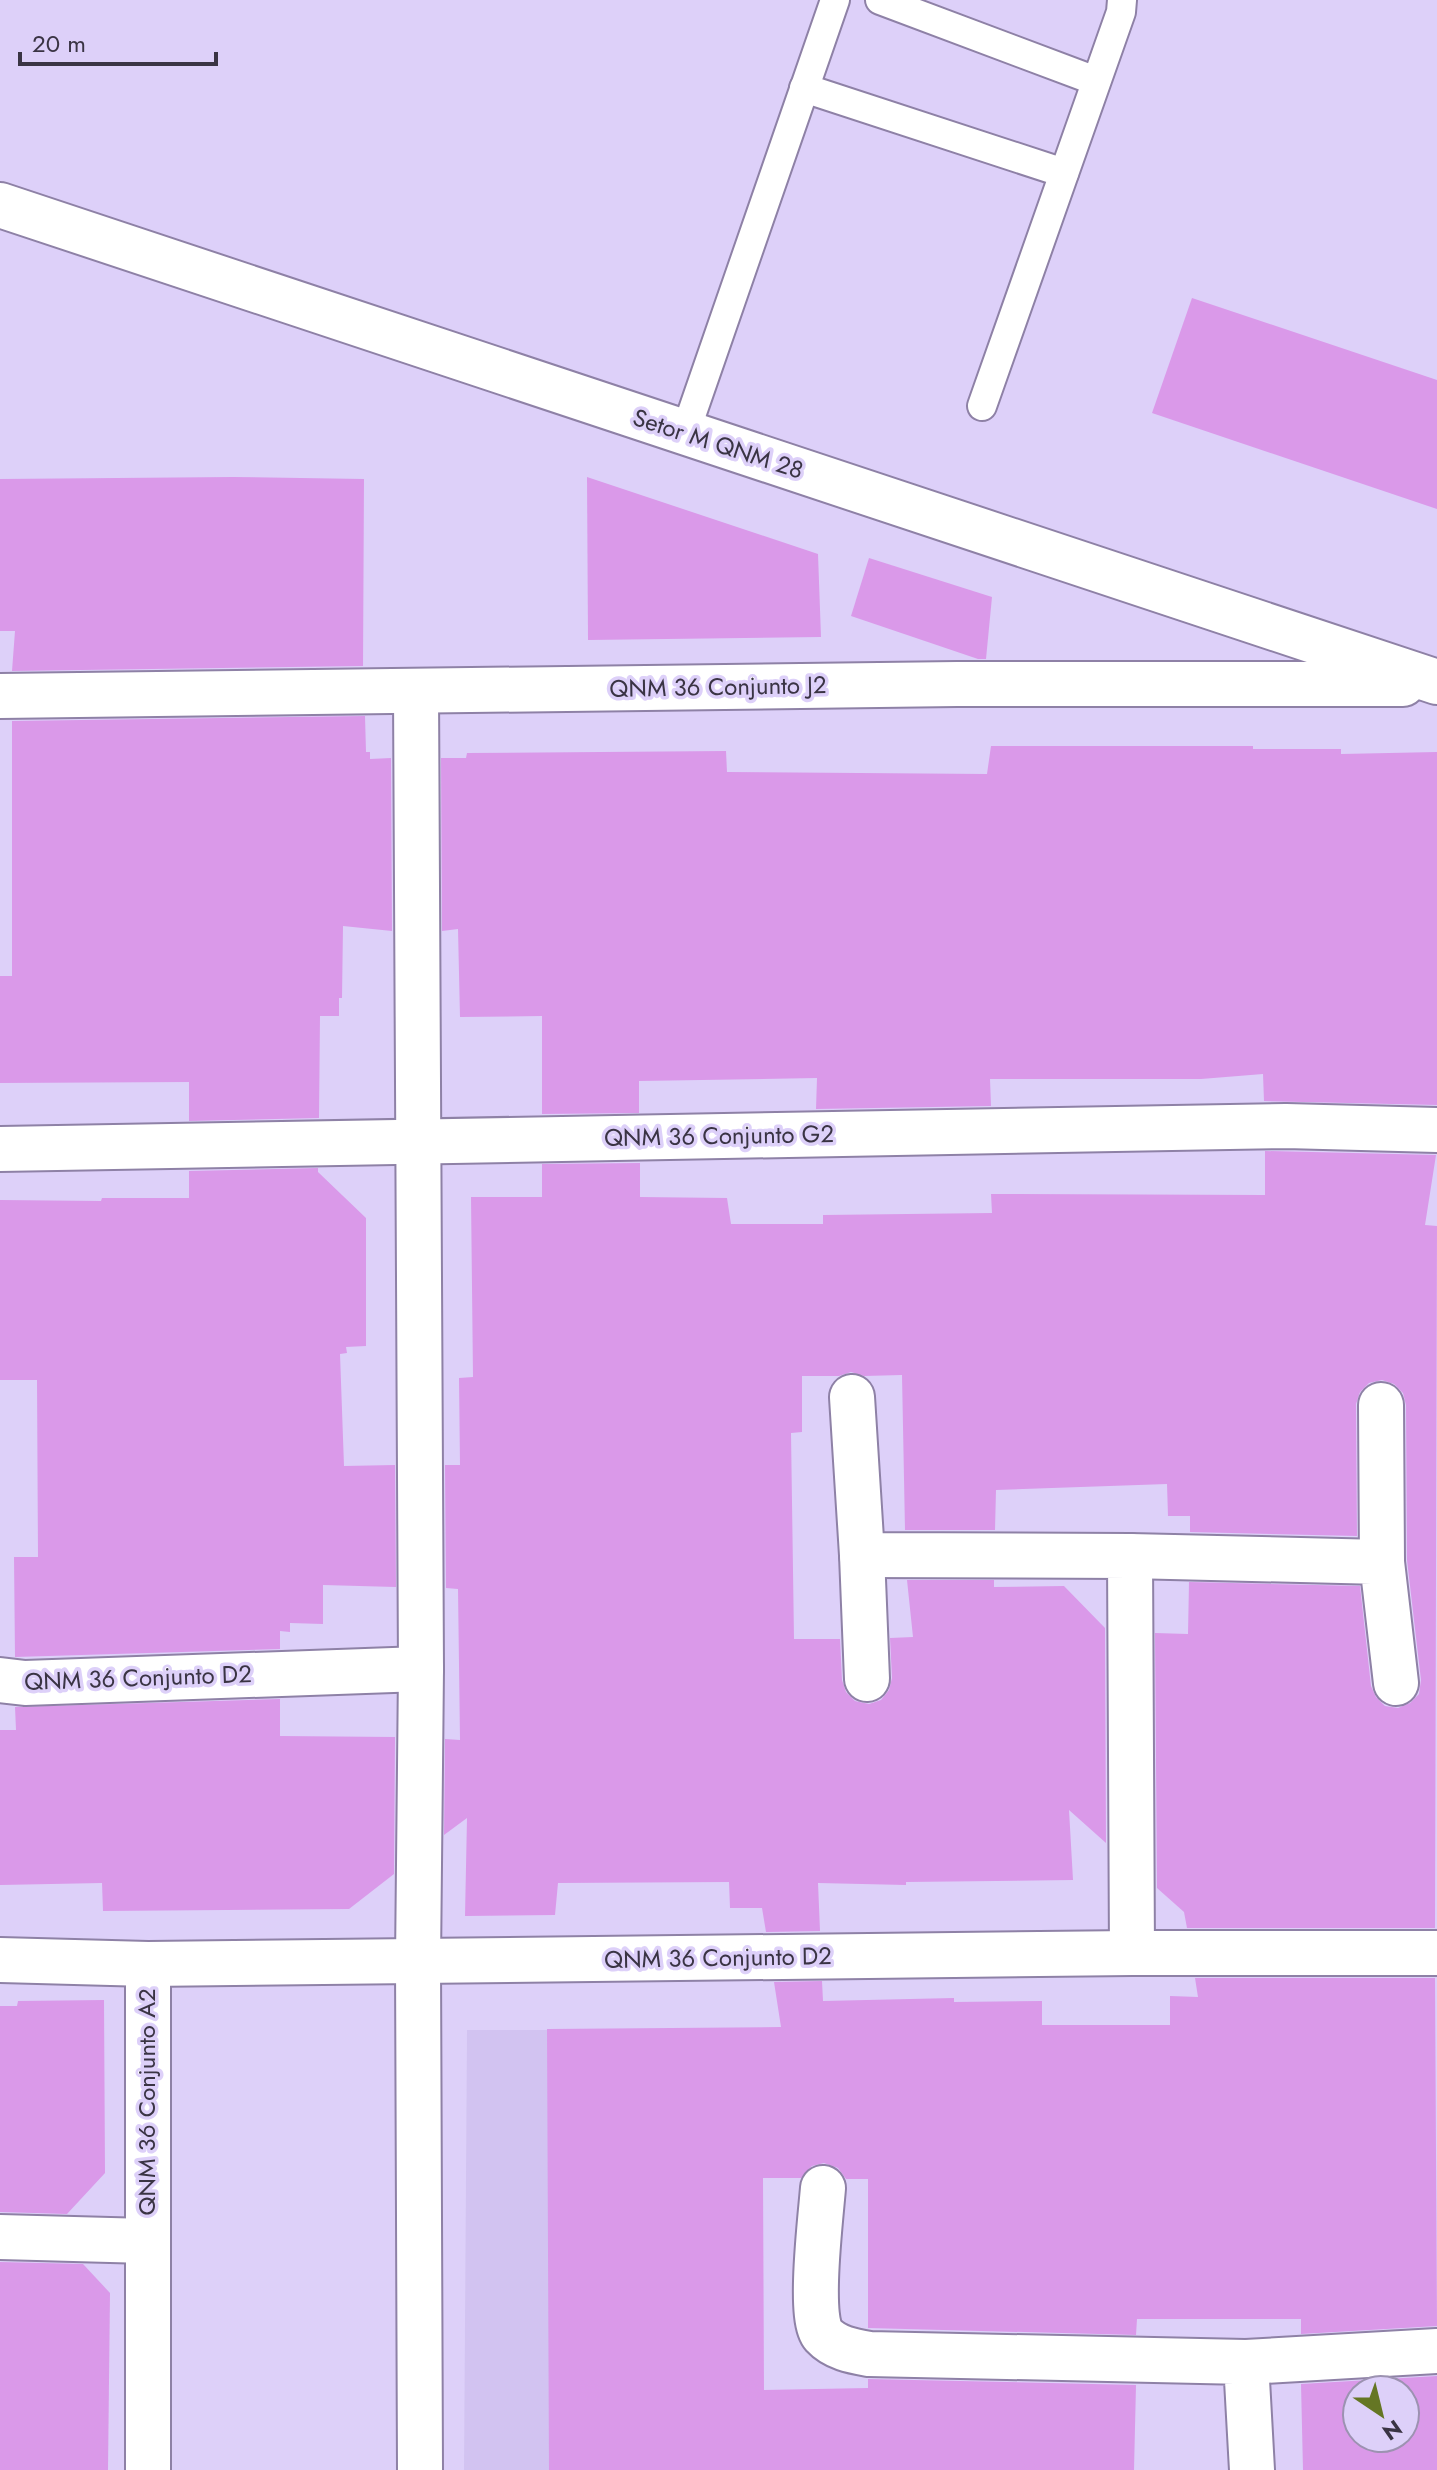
<svg xmlns="http://www.w3.org/2000/svg" width="1437" height="2470" font-family="Jost,sans-serif">
<style>
.built{fill:#d2c3f1}
.building{fill:#da99e9;fill-rule:evenodd}
.lines{fill:none;stroke-linecap:round;stroke-linejoin:round}
.service-casing{stroke:#8e81a6;stroke-width:32}
.minor-casing{stroke:#8e81a6;stroke-width:48}
.service{stroke:#fff;stroke-width:28}
.minor{stroke:#fff;stroke-width:44}
.labels{text-anchor:middle;stroke-width:7;stroke-linejoin:round;paint-order:stroke}
.street-label{font-size:24px;fill:#3a3444;stroke:#ddd0f9}
</style>
<rect width="100%" height="100%" fill="#ddd0f9"/>
<polygon class="built" points="467,2030 752,2030 748,2470 464,2470"/>
<g class="building">
<polygon points="1192,298 1437,380 1437,509 1152,413"/>
<polygon points="233,477 364,479 363,666 12,671 15,631 0,631 0,479"/>
<polygon points="587,477 818,554 821,637 588,640"/>
<polygon points="869,558 992,597 986,659 978,659 851,616"/>
<polygon points="365,716 366,752 370,752 370,759 391,758 392,931 343,926 342,998 339,998 339,1016 320,1016 319,1118 189,1121 189,1082 0,1083 0,976 12,976 12,721"/>
<polygon points="991,746 1253,746 1253,749 1341,749 1341,754 1437,752 1437,1105 1264,1101 1263,1074 1201,1079 990,1079 991,1106 816,1109 817,1078 639,1081 639,1113 542,1114 542,1016 460,1017 458,929 442,931 441,758 466,758 467,753 726,751 727,772 987,774"/>
<polygon points="1265,1151 1436,1155 1425,1225 1437,1226 1435,1928 1187,1928 1184,1912 1157,1888 1155,1633 1188,1634 1189,1582 1360,1586 1371,1686 1376,1697 1385,1706 1398,1708 1410,1703 1419,1694 1421,1680 1407,1560 1406,1405 1403,1393 1394,1384 1382,1380 1369,1383 1360,1392 1356,1404 1357,1536 1190,1532 1190,1516 1168,1516 1167,1484 996,1490 995,1530 905,1530 902,1375 864,1376 851,1372 839,1376 802,1376 802,1432 791,1433 794,1639 840,1639 842,1680 846,1692 855,1701 869,1704 881,1700 889,1690 892,1678 890,1638 913,1637 907,1580 994,1580 994,1587 1064,1586 1105,1628 1106,1843 1069,1810 1073,1880 906,1882 906,1885 818,1883 820,1931 766,1932 762,1908 730,1908 729,1882 558,1883 555,1915 465,1916 467,1818 444,1835 445,1739 460,1740 458,1589 446,1588 445,1465 460,1465 459,1378 473,1377 471,1197 542,1197 542,1164 640,1163 640,1197 727,1198 731,1224 823,1224 823,1215 992,1213 991,1194 1265,1195"/>
<polygon points="318,1168 318,1172 366,1218 366,1346 346,1347 347,1353 340,1354 344,1466 395,1465 396,1587 323,1585 323,1624 290,1623 290,1632 280,1631 280,1649 15,1657 14,1557 38,1557 37,1380 0,1380 0,1200 101,1201 102,1198 189,1198 189,1171"/>
<polygon points="280,1699 280,1736 395,1737 394,1874 349,1909 103,1911 102,1883 0,1885 0,1730 16,1730 15,1707"/>
<polygon points="1195,1978 1435,1978 1437,2326 1301,2334 1301,2319 1137,2319 1136,2335 868,2328 868,2179 846,2179 838,2168 824,2163 812,2166 801,2178 763,2178 764,2390 868,2388 868,2379 1136,2385 1134,2470 549,2470 547,2029 781,2027 774,1982 822,1981 823,2001 954,1998 954,2002 1042,2001 1042,2025 1170,2025 1170,1996 1198,1997"/>
<polygon points="104,2000 105,2173 67,2214 0,2212 0,2006 17,2006 18,2001"/>
<polygon points="0,2262 83,2264 110,2293 108,2470 0,2470"/>
<path d="M 1437,2376 L 1437,2470 L 1303,2470 L 1301,2384 ZM 1357,2390 L 1405,2390 L 1405,2438 L 1357,2438 Z"/>
</g>
<g class="lines">
<defs>
<g id="service">
<polyline points="880,0 1096,81"/>
<polyline points="804,88 1064,173"/>
<polyline points="982,406 1121,12 1122,0"/>
<polyline points="685,433 835,0"/>
</g>
<g id="minor">
<polyline points="0,205 1437,682"/>
<polyline points="416,691 421,1669 418,1962 420,2470"/>
<polyline points="0,696 957,684 1403,684"/>
<polyline points="0,1149 1286,1126 1437,1130"/>
<polyline points="852,1397 862,1555 1130,1556 1132,1953"/>
<polyline points="1381,1405 1382,1562"/>
<polyline points="862,1555 867,1679"/>
<polyline points="1130,1556 1382,1562 1396,1683"/>
<polyline points="0,1680 25,1683 421,1669"/>
<polyline points="0,1960 148,1964 1132,1953 1437,1953"/>
<path d="M 823,2188 C 821,2214 808,2319 823,2335 C 835,2348 852,2351 869,2354 L 1246,2362 L 1252,2470"/>
<polyline points="0,2237 147,2241"/>
<polyline points="1246,2362 1437,2351"/>
<polyline points="148,2470 148,1964"/>
</g>
</defs>
<use href="#service" class="service-casing"/>
<use href="#minor" class="minor-casing"/>
<use href="#service" class="service"/>
<use href="#minor" class="minor"/>
</g>
<g class="labels">
<g class="street-label">
<text transform="translate(718 444) rotate(18)" y="8">Setor M QNM 28</text>
<text transform="translate(718 687) rotate(-1)" y="8">QNM 36 Conjunto J2</text>
<text transform="translate(719 1136) rotate(-1)" y="8">QNM 36 Conjunto G2</text>
<text transform="translate(138 1678) rotate(-2)" y="8">QNM 36 Conjunto D2</text>
<text transform="translate(718 1958) rotate(-1)" y="8">QNM 36 Conjunto D2</text>
<text transform="translate(147 2102) rotate(-90)" y="8">QNM 36 Conjunto A2</text>
</g>
</g>
<g transform="translate(1381 2414) rotate(145)"><circle r="38" fill="#ddd0f9" stroke="#9c92b1" stroke-width="2"/>
<path d="M0-6L14 30L0 20L-14 30Z" fill="#657624"/>
<text y="-12" font-size="22" font-weight="bold" text-anchor="middle" fill="#3a3444">N</text>
</g>
<path d="M20 52v12h196v-12" fill="none" stroke="#3a3444" stroke-width="4"/>
<text x="32" y="52" font-size="24" fill="#3a3444" stroke="#ddd0f9" stroke-width="6" paint-order="stroke">20 m</text>
</svg>
